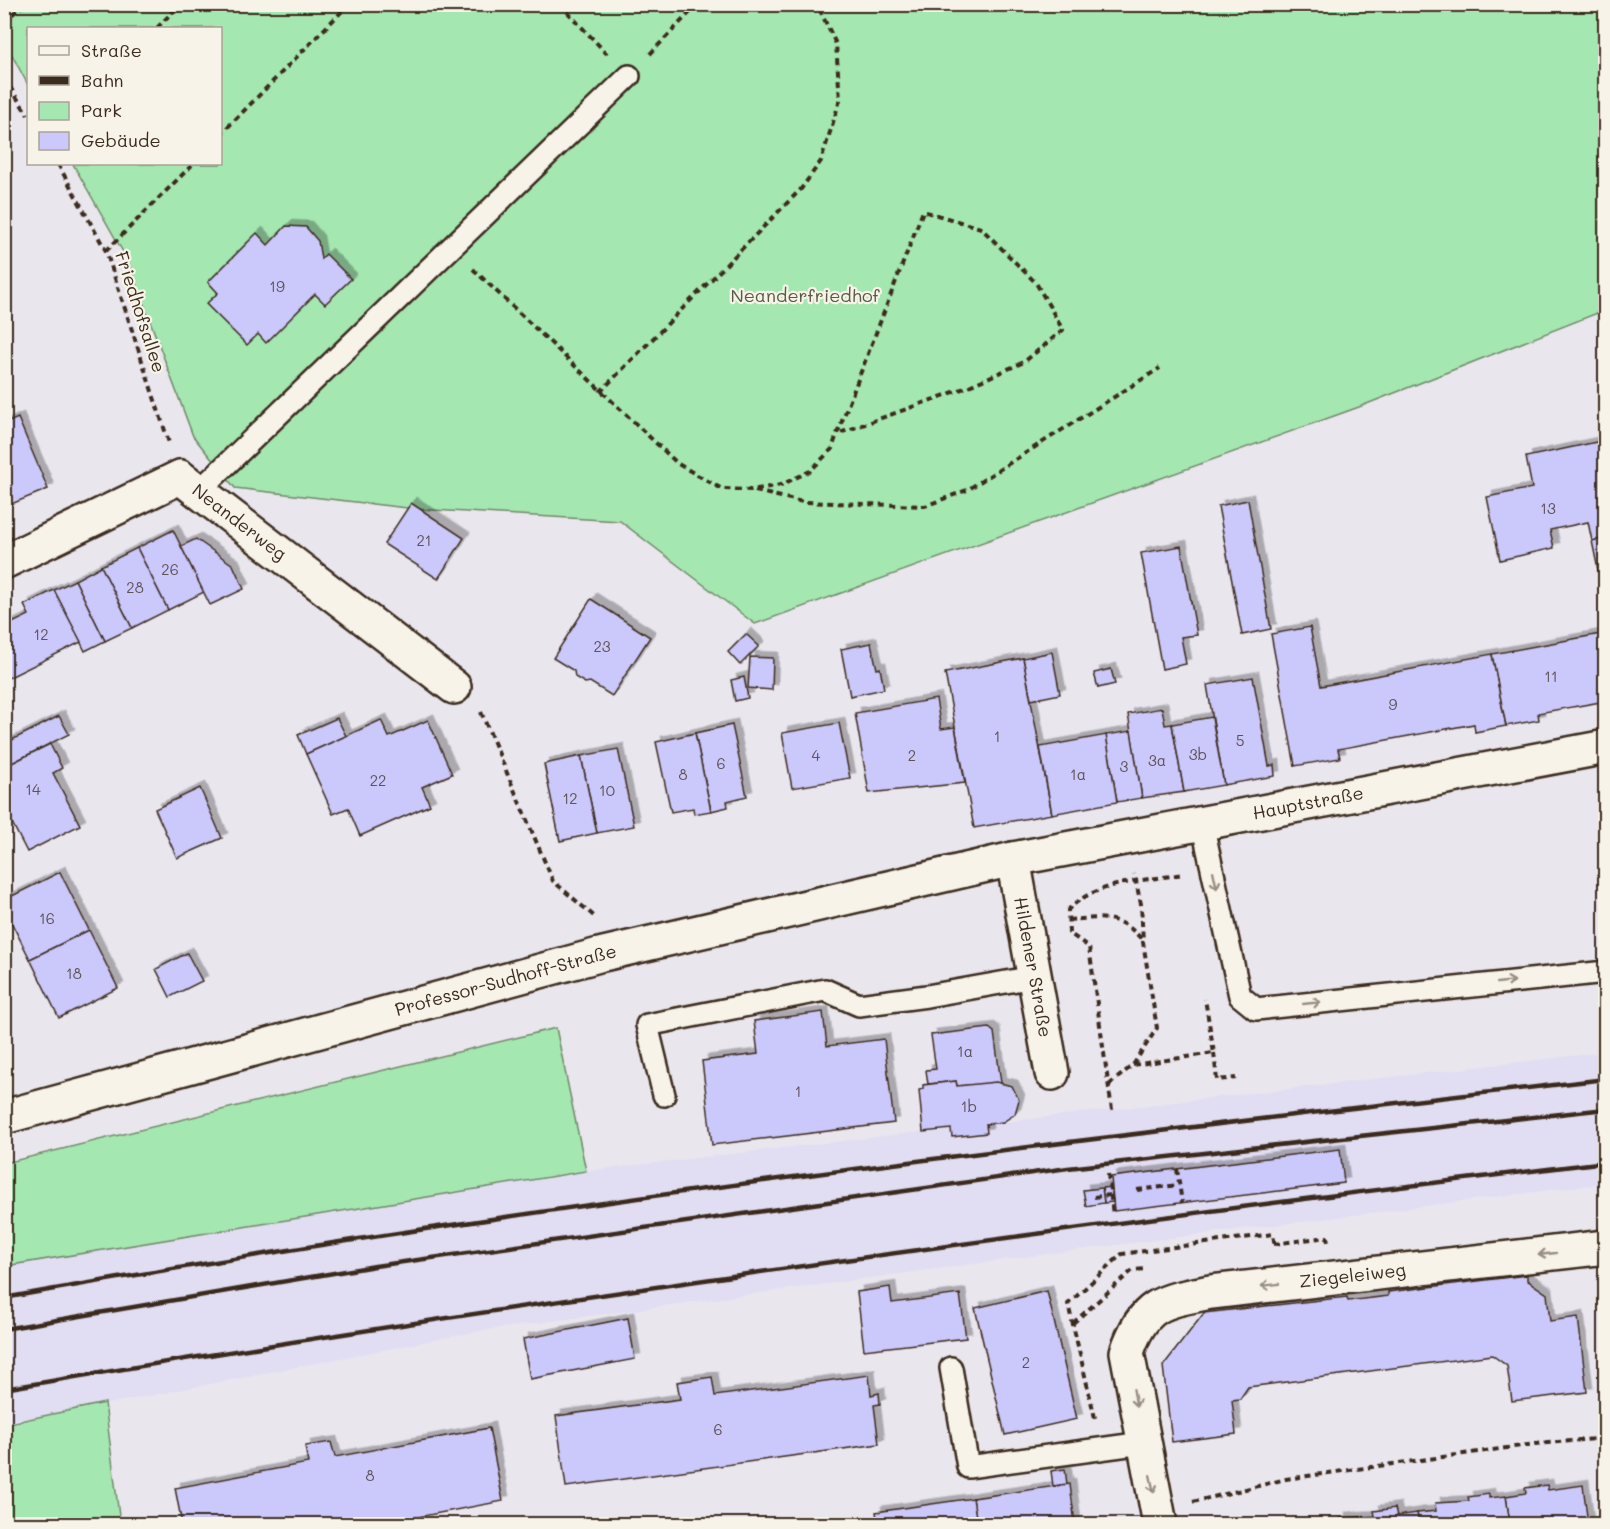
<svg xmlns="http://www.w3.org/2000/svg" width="1610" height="1529" font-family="Mali,sans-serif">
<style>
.built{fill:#e1ddf2}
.green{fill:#a5e7b1;stroke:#708868;stroke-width:1.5}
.building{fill:#cbc8fb;stroke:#3b2a1e;stroke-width:1.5;filter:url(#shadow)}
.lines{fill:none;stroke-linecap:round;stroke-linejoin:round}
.service-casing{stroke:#3b2a1e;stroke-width:26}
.minor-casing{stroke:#3b2a1e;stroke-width:38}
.tertiary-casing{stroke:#3b2a1e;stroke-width:38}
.path{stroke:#3b2a1e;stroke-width:4;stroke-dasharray:6 4.5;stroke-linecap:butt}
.service{stroke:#f7f3e8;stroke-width:21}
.minor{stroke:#f7f3e8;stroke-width:33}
.tertiary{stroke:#f7f3e8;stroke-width:33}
.rail{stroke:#3b2a1e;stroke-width:4.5}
.oneway{stroke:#998e83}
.labels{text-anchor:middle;stroke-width:4.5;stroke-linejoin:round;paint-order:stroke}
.number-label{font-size:15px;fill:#5f5255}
.park-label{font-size:18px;fill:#565943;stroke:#f7f3e8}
.street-label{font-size:18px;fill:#3b2a1e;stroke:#f7f3e8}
</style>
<defs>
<filter id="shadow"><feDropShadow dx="5.5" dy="-5.5" stdDeviation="0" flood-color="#0004"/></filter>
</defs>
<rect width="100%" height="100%" fill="#eae6ee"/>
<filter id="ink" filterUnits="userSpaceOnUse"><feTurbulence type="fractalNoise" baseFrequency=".0167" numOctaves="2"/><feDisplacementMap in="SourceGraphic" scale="12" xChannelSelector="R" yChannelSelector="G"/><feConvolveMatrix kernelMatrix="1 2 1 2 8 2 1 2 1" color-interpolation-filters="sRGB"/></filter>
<g filter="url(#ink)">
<polygon class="built" points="1605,1052 1605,1183 1061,1252 479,1331 5,1424 5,1266 586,1171"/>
<g class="green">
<polygon points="5,4 1605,5 1605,310 1359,407 755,624 620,521 416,509 235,488 193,436 127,259 73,164 220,164 220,28 28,28 28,85 12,55 5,55"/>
<polygon points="556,1028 586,1171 5,1266 5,1163"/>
<polygon points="105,1403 120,1524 5,1524 5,1424"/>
</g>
<g class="building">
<polygon points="286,226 306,227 318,241 321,259 326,254 351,279 325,304 315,294 266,343 258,334 247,345 206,304 218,293 208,282 257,233 268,245"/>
<polygon points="18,418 48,489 4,507 4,424"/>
<polygon points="1606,440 1606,538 1592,541 1588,522 1550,530 1554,548 1500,560 1487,497 1532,488 1526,457"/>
<polygon points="1248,500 1271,629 1242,635 1218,506"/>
<polygon points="411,503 464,538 438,579 384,544"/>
<polygon points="173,530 204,592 168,610 137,548"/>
<polygon points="1606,538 1606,608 1592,541"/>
<polygon points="196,539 233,565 244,589 210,605 181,546"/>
<polygon points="1181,546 1197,635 1181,637 1186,664 1162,669 1141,553"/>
<polygon points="137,548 168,610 132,628 101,566"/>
<polygon points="101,566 132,628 105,641 75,580"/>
<polygon points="75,580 105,641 85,651 54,590"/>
<polygon points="54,590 81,642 8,678 4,671 4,627 29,615 24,605"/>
<polygon points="591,599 650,637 612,696 590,682 585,683 575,677 574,671 553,658"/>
<polygon points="1310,627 1321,686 1492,654 1506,726 1475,732 1474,724 1338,749 1340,758 1295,766 1271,634"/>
<polygon points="1606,633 1606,701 1538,713 1539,720 1506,726 1492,654"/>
<polygon points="746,634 759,646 740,665 728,652"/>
<polygon points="871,643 877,669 880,668 884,689 850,696 841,649"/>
<polygon points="1052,652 1060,694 1031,700 1023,658"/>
<polygon points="750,657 773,658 772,690 748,688"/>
<polygon points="1023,658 1052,814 974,828 945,673"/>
<polygon points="1111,669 1115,684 1098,688 1094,673"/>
<polygon points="744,677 748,698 735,701 731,680"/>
<polygon points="1253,677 1269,766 1274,765 1275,776 1224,785 1207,685"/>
<polygon points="936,699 941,729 955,727 965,783 869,793 855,713"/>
<polygon points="1162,708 1165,725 1172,724 1184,792 1142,798 1128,714"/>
<polygon points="59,716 69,734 4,767 4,744"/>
<polygon points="1212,717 1224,785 1184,792 1172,724"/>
<polygon points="337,718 346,736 306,754 298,735"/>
<polygon points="381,720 389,737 428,720 452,774 422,787 430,805 360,836 348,808 333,814 306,754"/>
<polygon points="839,723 850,778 792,788 782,733"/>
<polygon points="732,725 747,796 727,801 728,807 711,811 695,733"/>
<polygon points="1131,731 1142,798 1117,802 1106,735"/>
<polygon points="695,733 711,811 694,814 693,808 671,812 656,742"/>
<polygon points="1106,735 1117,802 1052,814 1040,747"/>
<polygon points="50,744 62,768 53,773 80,825 27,852 4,807 4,767"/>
<polygon points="618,749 634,826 597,833 581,756"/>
<polygon points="581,756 597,833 560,841 544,764"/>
<polygon points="200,788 222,838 177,858 155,809"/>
<polygon points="60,872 89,930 30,959 4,908 4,900"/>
<polygon points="89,930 118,988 59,1018 30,959"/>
<polygon points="187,953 202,981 170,997 156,969"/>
<polygon points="823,1012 827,1046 884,1039 894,1123 712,1145 702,1061 758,1054 754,1021"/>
<polygon points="989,1028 994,1032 1001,1083 957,1086 956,1081 928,1084 926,1070 936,1069 931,1035"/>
<polygon points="956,1081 957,1086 996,1082 1012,1086 1019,1100 1015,1114 1003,1122 986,1124 987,1133 952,1137 951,1129 923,1132 919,1090 923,1089 923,1085"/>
<polygon points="1340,1149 1344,1183 1114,1211 1111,1177"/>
<polygon points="1111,1187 1113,1202 1104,1203 1102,1188"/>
<polygon points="1102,1188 1104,1203 1086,1206 1083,1190"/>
<polygon points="1527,1275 1527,1280 1547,1294 1550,1321 1578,1317 1587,1392 1512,1401 1507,1366 1492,1355 1248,1387 1240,1399 1232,1400 1236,1434 1172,1442 1163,1366 1204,1313 1347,1297 1348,1301 1388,1296 1388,1292"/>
<polygon points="890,1287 892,1303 960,1294 966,1338 864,1350 857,1292"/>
<polygon points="1047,1291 1077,1419 1005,1435 975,1308"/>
<polygon points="628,1318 635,1359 530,1379 523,1339"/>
<polygon points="869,1375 871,1395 879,1393 880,1404 874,1405 879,1444 566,1487 556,1416 680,1399 677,1382 712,1377 715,1396"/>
<polygon points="489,1428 503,1501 381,1524 182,1524 175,1488 308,1463 305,1446 331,1442 335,1457"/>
<polygon points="1065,1469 1067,1484 1053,1486 1051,1471"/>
<polygon points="1070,1484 1075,1524 977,1524 973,1498"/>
<polygon points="1547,1485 1548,1490 1583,1485 1588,1524 1510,1524 1506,1496 1526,1493 1525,1488"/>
<polygon points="1489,1494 1489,1498 1506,1496 1510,1524 1419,1524 1417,1513 1436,1511 1435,1503 1469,1501 1468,1497"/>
<polygon points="973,1498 977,1524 878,1524 876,1512"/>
<polygon points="1395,1508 1397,1516 1417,1513 1419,1524 1341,1524 1340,1518 1375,1516 1374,1511"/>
</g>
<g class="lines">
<defs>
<g id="service">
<polyline points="200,490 629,76"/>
<polyline points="1202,823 1240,996 1256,1009 1606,972"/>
<polyline points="664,1095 647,1025 825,990 859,1005 927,996 1034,977"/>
<polyline points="951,1368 968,1467 1143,1443"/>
</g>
<g id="minor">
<path id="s1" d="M 4,562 L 180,477 L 454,687"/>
<path id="s2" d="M 1013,859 L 1052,1073"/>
<path id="s3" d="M 1160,1524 L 1127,1352 C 1144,1302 1164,1301 1211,1292 L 1606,1247"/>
</g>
<g id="tertiary">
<path id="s4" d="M 4,1117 L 599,955 L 1013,859 L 1606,747"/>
</g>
</defs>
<use href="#service" class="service-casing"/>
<use href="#minor" class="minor-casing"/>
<use href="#tertiary" class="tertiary-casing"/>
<g class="path">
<polyline points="560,4 607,54"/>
<polyline points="4,21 25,4"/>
<polyline points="157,28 180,4"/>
<polyline points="650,54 698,4"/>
<polyline points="4,78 28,115"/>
<polyline points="220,135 349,4"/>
<polyline points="58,164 106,251 169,443"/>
<polyline points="106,251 193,164"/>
<polyline points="473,269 678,464 722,489 751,490 781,485 810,471 832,449 837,434 923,211 981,228 1036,283 1063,330 1024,362 962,389 837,434"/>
<polyline points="600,392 801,189 821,161 840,100 836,44 817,4"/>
<polyline points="755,491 803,502 925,506 967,490 1160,368"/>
<polyline points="481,712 553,881 595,917"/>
<path d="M 1068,920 C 1101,918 1120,913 1143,941"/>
<polyline points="1214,1053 1217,1080 1236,1078"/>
<polyline points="1133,1065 1214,1053 1205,999"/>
<polyline points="1109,1085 1133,1065 1157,1028 1143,942 1141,904 1134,874"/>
<path d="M 1112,1110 L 1089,947 L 1069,933 L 1068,910 C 1095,881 1145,881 1183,874"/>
<polyline points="1177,1169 1182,1203"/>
<polyline points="1108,1174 1113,1215"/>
<polyline points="1137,1190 1179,1185"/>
<polyline points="1094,1197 1110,1195"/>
<polyline points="1274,1244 1327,1237 1328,1242"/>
<polyline points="1602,1285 1606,1330"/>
<polyline points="1073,1323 1133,1270 1145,1269"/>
<polyline points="1095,1418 1068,1304 1122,1254 1273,1234 1275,1247"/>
<polyline points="1193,1502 1286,1479 1535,1444 1606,1438"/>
</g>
<use href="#service" class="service"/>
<use href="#minor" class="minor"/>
<use href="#tertiary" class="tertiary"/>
<g class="rail">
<path d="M 4,1298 C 535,1203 1070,1140 1606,1079"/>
<polyline points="4,1329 375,1266 1068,1168 1606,1109"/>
<path d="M 4,1389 C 536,1299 1070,1226 1606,1162"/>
</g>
</g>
<defs><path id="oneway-shaft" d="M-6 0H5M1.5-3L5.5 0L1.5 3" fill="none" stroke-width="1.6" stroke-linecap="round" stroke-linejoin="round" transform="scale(1.5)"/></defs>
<g class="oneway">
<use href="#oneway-shaft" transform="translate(1215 880) rotate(78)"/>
<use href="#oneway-shaft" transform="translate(1506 982) rotate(-6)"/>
<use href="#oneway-shaft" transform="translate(1312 1003) rotate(-6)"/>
<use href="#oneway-shaft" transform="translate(1547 1254) rotate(174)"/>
<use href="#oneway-shaft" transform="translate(1270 1285) rotate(173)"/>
<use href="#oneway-shaft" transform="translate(1135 1398) rotate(80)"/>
<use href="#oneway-shaft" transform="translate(1152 1484) rotate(78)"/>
</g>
</g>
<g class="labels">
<g class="number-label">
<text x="277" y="292">19</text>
<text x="1548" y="514">13</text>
<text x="424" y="546">21</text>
<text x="170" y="575">26</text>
<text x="135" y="593">28</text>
<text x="41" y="640">12</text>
<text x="602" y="652">23</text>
<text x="1551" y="682">11</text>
<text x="1393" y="710">9</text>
<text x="997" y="742">1</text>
<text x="1240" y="746">5</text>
<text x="1198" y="760">3b</text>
<text x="816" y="761">4</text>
<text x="912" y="761">2</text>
<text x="1157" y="766">3a</text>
<text x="721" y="769">6</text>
<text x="1124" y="772">3</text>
<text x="683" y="780">8</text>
<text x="1078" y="780">1a</text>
<text x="378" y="786">22</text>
<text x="33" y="795">14</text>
<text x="607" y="796">10</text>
<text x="570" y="804">12</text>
<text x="47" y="924">16</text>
<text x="74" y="979">18</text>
<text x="965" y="1057">1a</text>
<text x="798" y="1097">1</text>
<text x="969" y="1112">1b</text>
<text x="1026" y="1368">2</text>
<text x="718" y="1435">6</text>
<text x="370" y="1481">8</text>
</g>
<g class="park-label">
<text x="805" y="302">Neanderfriedhof</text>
</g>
<g class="street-label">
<text transform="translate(140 312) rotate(72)" y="6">Friedhofsallee</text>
<text dy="6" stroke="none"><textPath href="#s1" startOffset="270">Neanderweg</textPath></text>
<text dy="6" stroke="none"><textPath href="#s4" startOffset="1342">Hauptstraße</textPath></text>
<text dy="6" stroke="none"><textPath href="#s2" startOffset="110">Hildener Straße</textPath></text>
<text dy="6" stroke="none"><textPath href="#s4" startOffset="520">Professor-Sudhoff-Straße</textPath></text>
<text dy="6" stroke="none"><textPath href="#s3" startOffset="429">Ziegeleiweg</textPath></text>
</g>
</g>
<rect width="1610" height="1529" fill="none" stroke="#f7f3e8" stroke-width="24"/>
<rect x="12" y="12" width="1586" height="1505" fill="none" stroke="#3b2a1e" stroke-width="2" filter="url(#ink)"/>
<rect x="27" y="27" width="195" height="138" fill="#f7f3e8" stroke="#aca397" stroke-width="1.5"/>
<rect x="39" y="46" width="30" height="9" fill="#f7f3e8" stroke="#aca397" stroke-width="1.5"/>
<text x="81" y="57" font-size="18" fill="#3b2a1e">Straße</text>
<rect x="39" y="76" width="30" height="9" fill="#3b2a1e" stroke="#aca397" stroke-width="1.5"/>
<text x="81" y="87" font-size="18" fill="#3b2a1e">Bahn</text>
<rect x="39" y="102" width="30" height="18" fill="#a5e7b1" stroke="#aca397" stroke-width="1.5"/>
<text x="81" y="117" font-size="18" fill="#3b2a1e">Park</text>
<rect x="39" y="132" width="30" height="18" fill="#cbc8fb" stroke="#aca397" stroke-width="1.5"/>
<text x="81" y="147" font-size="18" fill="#3b2a1e">Gebäude</text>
</svg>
